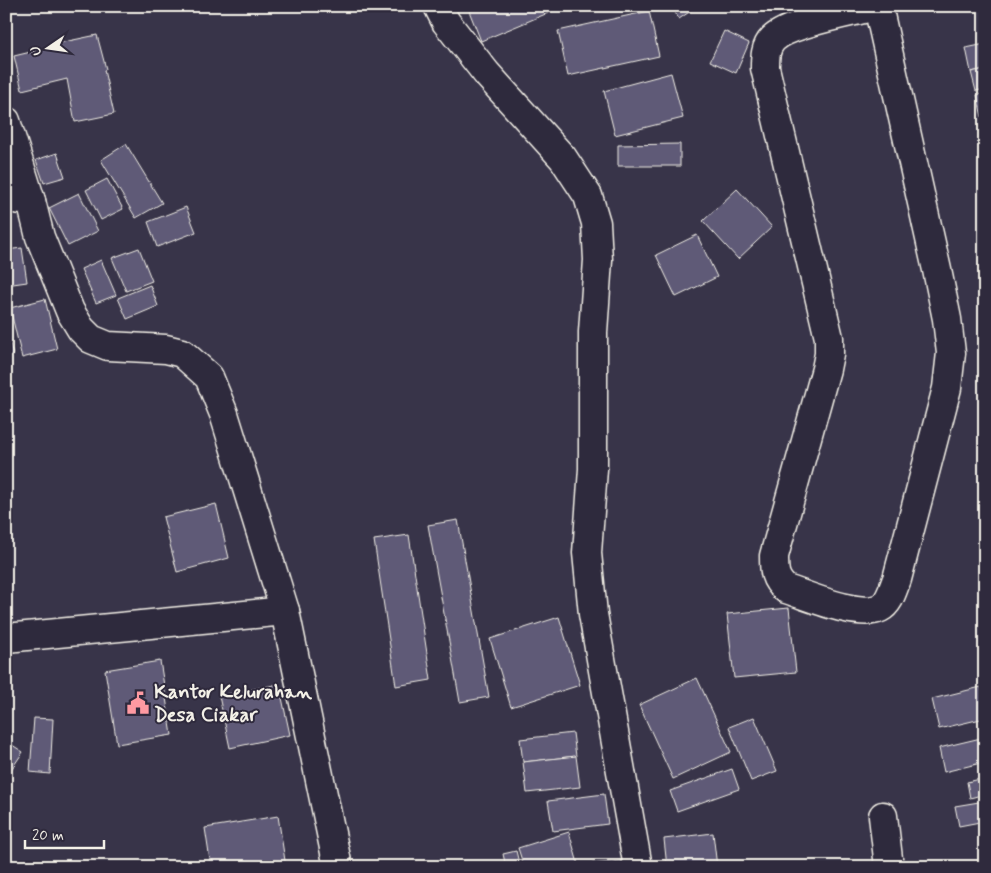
<svg xmlns="http://www.w3.org/2000/svg" width="991" height="873" font-family="Mynerve,sans-serif">
<style>
.building{fill:#5e5a77;stroke:#f4f1e8}
.lines{fill:none;stroke-linecap:round;stroke-linejoin:round}
.minor-casing{stroke:#f4f1e8;stroke-width:31}
.minor{stroke:#2f2a3d;stroke-width:28}
.labels{text-anchor:middle;stroke-width:4;stroke-linejoin:round;paint-order:stroke}
.poi-label{font-size:20px;font-weight:bold;fill:#f4f1e8;stroke:#2f2a3d;text-anchor:start}
</style>
<rect width="100%" height="100%" fill="#383449"/>
<filter id="ink" filterUnits="userSpaceOnUse"><feTurbulence type="fractalNoise" baseFrequency=".02" numOctaves="2"/><feDisplacementMap in="SourceGraphic" scale="10" xChannelSelector="R" yChannelSelector="G"/><feConvolveMatrix kernelMatrix="1 2 1 2 8 2 1 2 1" color-interpolation-filters="sRGB"/></filter>
<g filter="url(#ink)">
<g class="building">
<polygon points="467,6 559,6 560,8 481,41"/>
<polygon points="671,6 698,6 679,19"/>
<polygon points="649,11 659,56 568,76 558,31"/>
<polygon points="724,31 749,43 736,73 710,61"/>
<polygon points="97,35 106,69 104,70 114,114 75,122 67,79 22,90 14,56 60,45 59,43"/>
<polygon points="985,44 985,69 971,72 966,48"/>
<polygon points="985,69 985,89 976,91 971,72"/>
<polygon points="671,73 683,118 615,135 604,91"/>
<polygon points="985,93 985,117 982,117 977,95"/>
<polygon points="126,144 162,203 136,218 101,160"/>
<polygon points="680,144 680,166 618,166 618,145"/>
<polygon points="57,153 65,177 44,183 36,160"/>
<polygon points="107,179 123,209 101,220 86,190"/>
<polygon points="737,189 772,227 738,259 703,221"/>
<polygon points="79,193 98,231 68,246 49,208"/>
<polygon points="186,207 196,232 157,247 148,222"/>
<polygon points="697,235 717,277 676,297 656,255"/>
<polygon points="22,248 27,282 6,285 6,250"/>
<polygon points="139,248 152,281 126,291 112,258"/>
<polygon points="101,260 116,295 96,303 81,269"/>
<polygon points="150,285 158,306 127,319 118,298"/>
<polygon points="45,299 57,349 22,358 10,308"/>
<polygon points="6,329 13,355 6,357"/>
<polygon points="216,504 229,558 177,572 163,517"/>
<polygon points="458,520 489,697 460,702 428,525"/>
<polygon points="409,535 431,680 396,686 374,540"/>
<polygon points="789,608 796,672 734,678 727,614"/>
<polygon points="559,617 580,685 511,707 490,639"/>
<polygon points="160,661 172,735 117,744 105,670"/>
<polygon points="697,678 731,752 673,779 639,705"/>
<polygon points="279,684 290,735 230,748 219,696"/>
<polygon points="981,687 985,701 985,718 939,729 932,699"/>
<polygon points="754,717 777,771 751,781 729,727"/>
<polygon points="34,718 53,719 50,774 30,772"/>
<polygon points="573,733 576,756 523,762 520,739"/>
<polygon points="985,737 985,762 944,772 939,748"/>
<polygon points="6,741 23,752 6,777"/>
<polygon points="576,756 580,787 527,793 523,762"/>
<polygon points="732,769 739,789 677,811 670,791"/>
<polygon points="985,778 985,794 970,798 967,782"/>
<polygon points="604,794 608,824 553,831 548,801"/>
<polygon points="985,801 985,821 959,826 955,806"/>
<polygon points="278,816 286,867 211,867 205,828"/>
<polygon points="569,832 579,867 524,867 518,848"/>
<polygon points="713,833 717,867 667,867 664,839"/>
<polygon points="516,851 520,867 506,867 503,854"/>
<polygon points="633,860 633,867 589,867 589,864"/>
</g>
<g class="lines">
<defs>
<g id="minor">
<polyline points="438,6 446,22 487,74 563,158 588,196 596,223 598,260 593,332 593,469 587,553 593,614 638,867"/>
<path d="M 877,6 C 853,12 789,23 773,39 C 765,47 765,58 765,68 L 829,338 L 829,354 L 826,369 L 774,556 C 774,571 774,579 786,589 C 809,596 858,618 880,608 C 890,603 893,588 897,579 L 947,388 L 951,353 L 947,319 L 937,270 L 878,6"/>
<polyline points="6,121 31,201"/>
<polyline points="6,198 31,201 40,237 70,311 81,329 91,339 108,346 166,349 182,353 209,377 224,414 285,611 338,867"/>
<polyline points="6,638 285,611"/>
<polyline points="883,816 889,867"/>
</g>
</defs>
<use href="#minor" class="minor-casing"/>
<use href="#minor" class="minor"/>
</g>
</g>
<defs>
<symbol id="civic-bare" viewBox="-9 -9 18 18"><path d="M-.6-6.5H3V-4.5H.6V-3L4-1V1h2V6H-6V1h2V-1L-.6-3ZM-1.2 2.5V6h2.4V2.5Z" fill="#ff9aa2" stroke="#2f2a3d" stroke-width="2.5" paint-order="stroke"/></symbol>
</defs>
<g fill-rule="evenodd">
<use href="#civic-bare" x="122" y="687" width="32" height="32"/>
</g>
<g class="labels">
<g class="poi-label">
<text x="154" y="698">Kantor Kelurahan<tspan x="154" dy="23">Desa Ciakar</tspan></text>
</g>
</g>
<rect width="991" height="873" fill="none" stroke="#2f2a3d" stroke-width="25"/>
<rect x="12" y="12" width="966" height="848" fill="none" stroke="#f4f1e8" stroke-width="2" filter="url(#ink)"/>
<g transform="translate(48 48) rotate(257)" stroke="#2f2a3d" stroke-width="4" paint-order="stroke">
<path d="M0-4L9 19L0 12L-9 19Z" fill="#f4f1e8"/>
<text y="-8" font-size="14" font-weight="bold" text-anchor="middle" fill="#f4f1e8">U</text>
</g>
<path d="M25 840v8h79v-8" fill="none" stroke="#f4f1e8" stroke-width="2.5"/>
<text x="32" y="840" font-size="15" fill="#f4f1e8" stroke="#2f2a3d" stroke-width="4" paint-order="stroke">20 m</text>
</svg>
